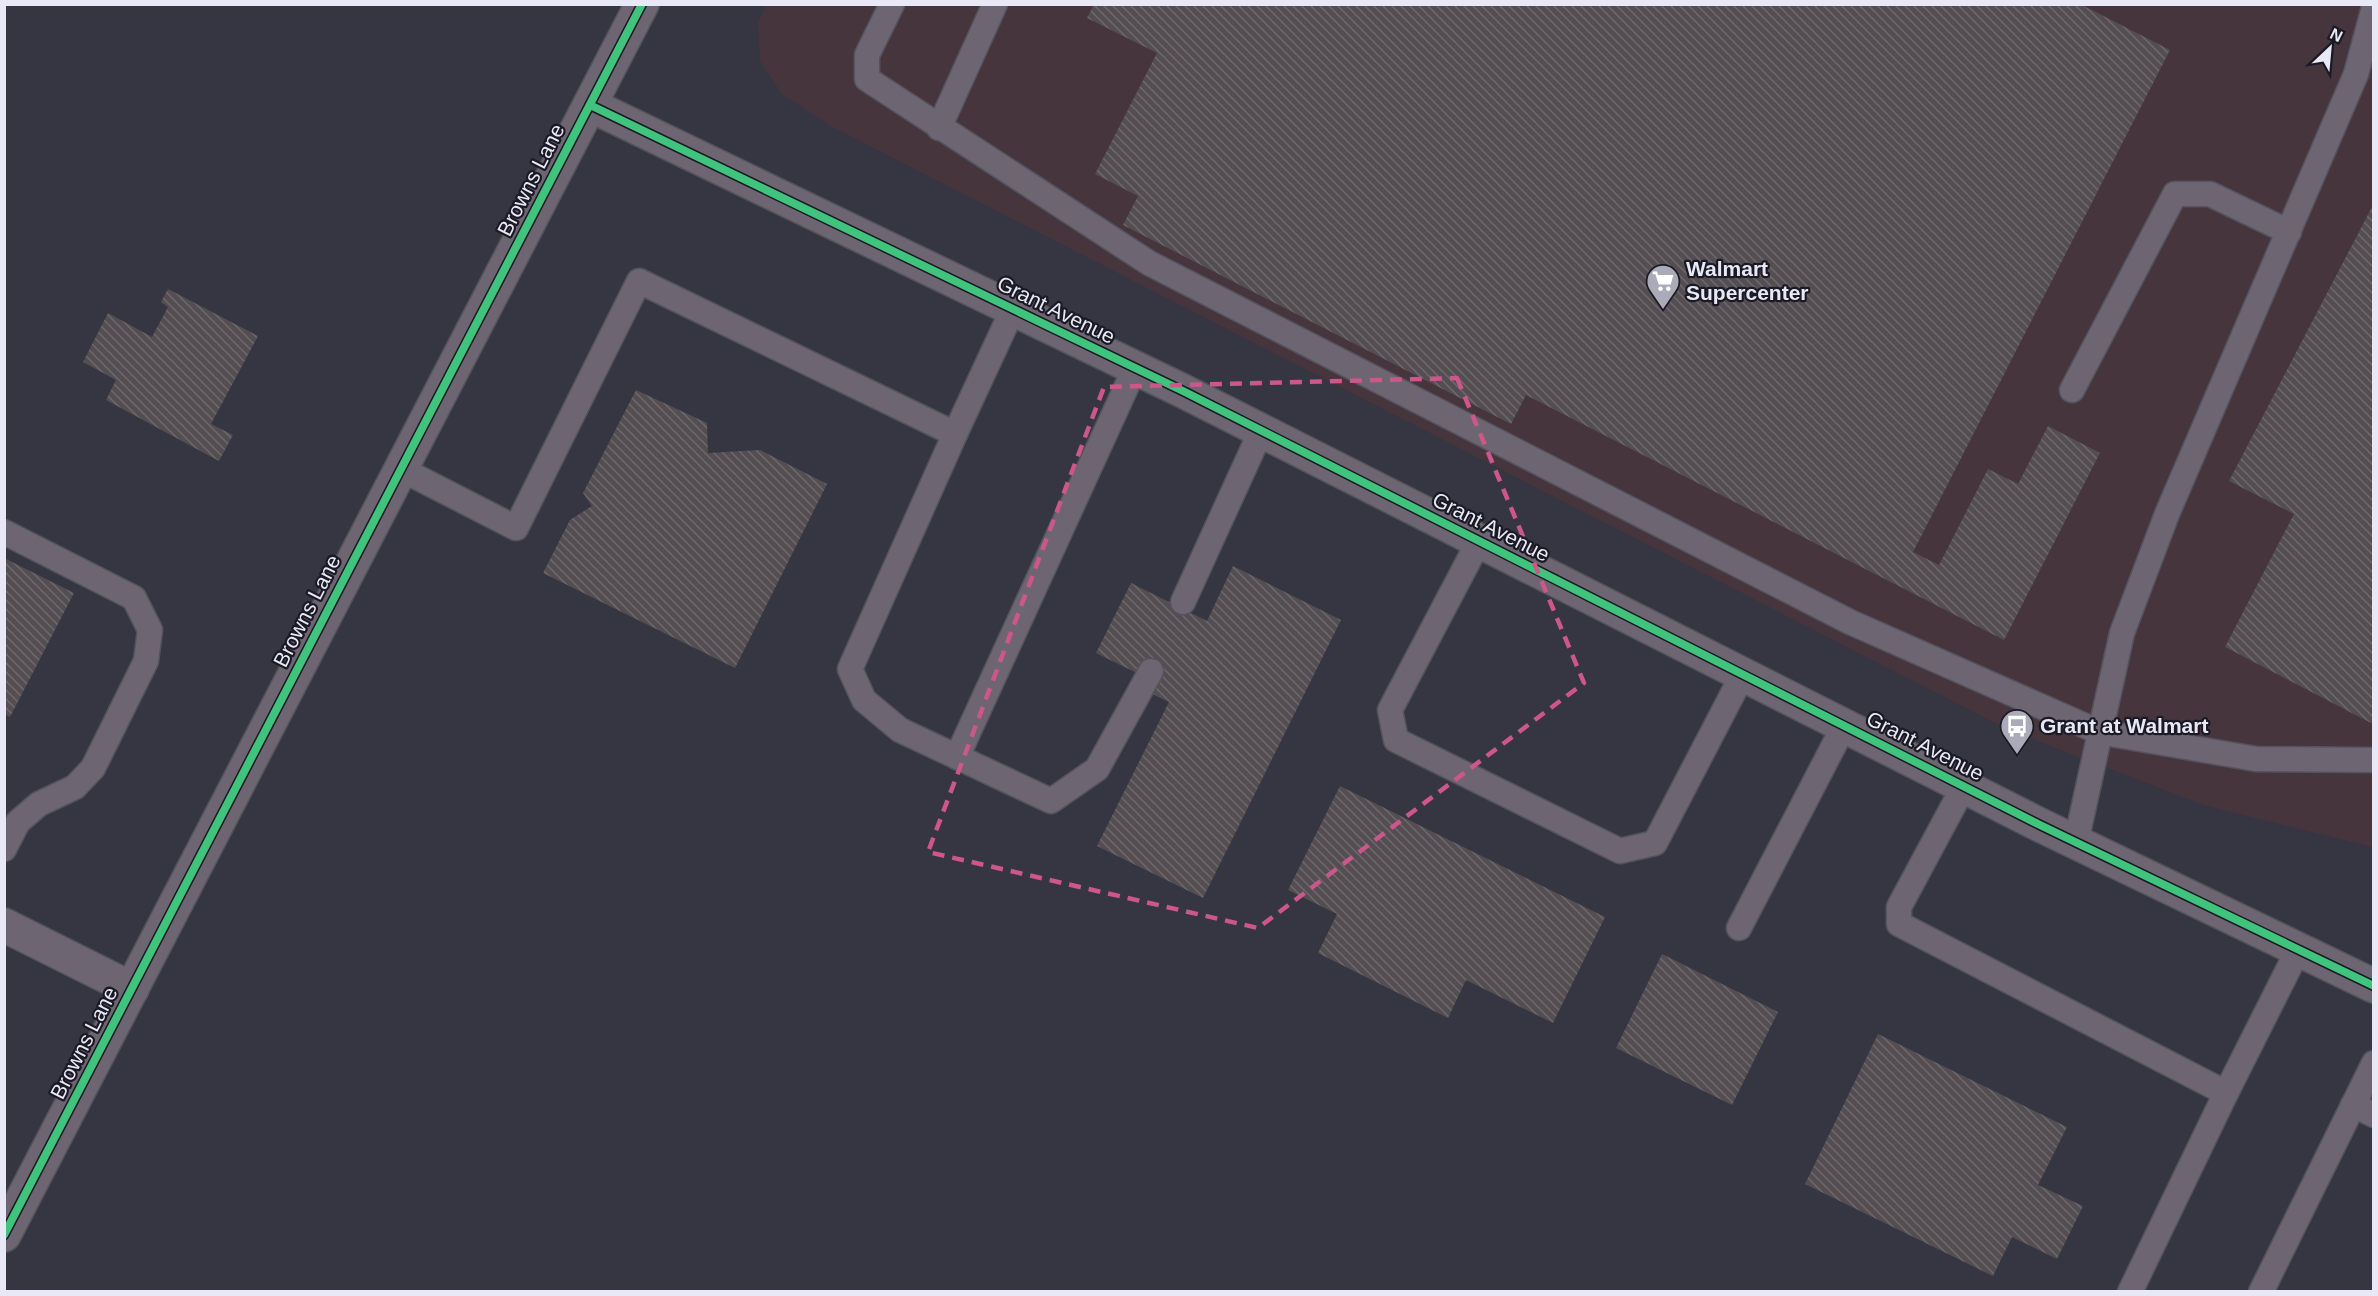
<svg xmlns="http://www.w3.org/2000/svg" width="2378" height="1296" font-family="Helvetica,sans-serif">
<style>
.commercial{fill:#46353d}
.building{fill:url(#building-back-hatch)}
.lines{fill:none;stroke-linecap:round;stroke-linejoin:round}
.service-casing{stroke:#53535e;stroke-width:27}
.minor-casing{stroke:#53535e;stroke-width:36}
.tertiary-casing{stroke:#53535e;stroke-width:36}
.service{stroke:#6d6672;stroke-width:24}
.minor{stroke:#6d6672;stroke-width:33}
.tertiary{stroke:#6d6672;stroke-width:33}
.cycleway-casing{stroke:#1b1a24;stroke-width:11}
.cycleway{stroke:#40c37c;stroke-width:8}
.marked{fill:none;stroke:#cd568a;stroke-width:4.5;stroke-dasharray:12 8;stroke-linejoin:round}
.labels{text-anchor:middle;stroke-width:4.5;stroke-linejoin:round;paint-order:stroke}
.street-label{font-size:21px;fill:#e8e8f7;stroke:#1b1a24}
.poi-label{font-size:21px;font-weight:bold;fill:#e8e8f7;stroke:#1b1a24;text-anchor:start}
</style>
<defs>
<pattern id="building-back-hatch" width="6" height="6" patternUnits="userSpaceOnUse" patternTransform="scale(1.5)"><rect width="6" height="6" fill="#544e52"/><path d="M-1 5l2 2M0 0l6 6M5-1l2 2" fill="none" stroke="#6d686c"/></pattern>
</defs>
<rect width="100%" height="100%" fill="#363642"/>
<polygon class="commercial" points="767,4 2373,5 2373,847 2207,806 2009,730 831,126 782,94 760,61 758,23"/>
<g class="building">
<polygon points="1094,4 2080,4 2170,50 1913,552 1939,565 1988,469 2018,484 2048,426 2100,453 2004,640 1526,395 1511,424 1123,225 1138,196 1095,174 1157,53 1087,18"/>
<polygon points="2374,203 2374,719 2371,723 2225,647 2294,514 2229,481"/>
<polygon points="168,289 258,336 211,424 233,435 219,461 106,400 116,380 83,362 108,313 152,337 168,307 161,302"/>
<polygon points="636,390 707,423 708,453 760,450 827,484 735,668 543,573 570,520 592,506 583,493"/>
<polygon points="4,558 74,593 10,717 4,714"/>
<polygon points="1233,566 1341,620 1203,898 1097,846 1169,702 1142,689 1147,678 1096,653 1131,583 1207,621"/>
<polygon points="1340,786 1605,917 1553,1023 1466,980 1448,1018 1318,953 1337,914 1288,890"/>
<polygon points="1662,954 1778,1012 1732,1105 1616,1048"/>
<polygon points="1878,1034 2067,1127 2038,1185 2083,1206 2057,1259 2012,1237 1993,1276 1805,1184"/>
</g>
<g class="lines">
<defs>
<g id="service">
<polyline points="892,4 867,55 867,79 1149,263 1850,622 2099,732 2256,759 2374,760"/>
<polyline points="939,128 995,4"/>
<polyline points="2072,390 2175,194 2210,194 2289,232"/>
<polyline points="955,434 850,669 864,700 900,730 1051,801 1097,769 1151,671"/>
<polyline points="401,469 516,528 639,281 955,434 1013,309"/>
<polyline points="4,532 134,598 150,630 146,661 93,768 75,787 39,804 18,822 4,849"/>
<polyline points="1479,541 1390,710 1396,740 1620,851 1655,843 1743,674"/>
<polyline points="1183,602 1261,431"/>
<polyline points="957,757 1135,368"/>
<polyline points="1964,786 1899,907 1899,924 2226,1093 2298,950"/>
<polyline points="2076,842 2122,633 2167,514 2356,74 2374,7"/>
<polyline points="1739,928 1844,726"/>
<polyline points="2353,1105 2374,1115"/>
<polyline points="2130,1292 2226,1093"/>
<polyline points="2261,1292 2374,1063"/>
</g>
<g id="minor">
<polyline points="590,105 1183,391 2040,825 2374,986"/>
<polyline points="4,925 132,989"/>
</g>
<polyline id="tertiary" points="4,1235 642,4"/>
</defs>
<use href="#service" class="service-casing"/>
<use href="#minor" class="minor-casing"/>
<use href="#tertiary" class="tertiary-casing"/>
<use href="#service" class="service"/>
<use href="#minor" class="minor"/>
<use href="#tertiary" class="tertiary"/>
<defs>
<g id="cycleway">
<polyline points="590,105 1183,391 2040,825 2374,986"/>
<polyline points="4,1235 642,4"/>
</g>
</defs>
<use href="#cycleway" class="cycleway-casing"/>
<use href="#cycleway" class="cycleway"/>
</g>
<path class="marked" d="M 1457,378 L 1584,683 L 1258,928 L 928,852 L 1104,387 Z"/>
<defs>
<symbol id="supermarket-pin" viewBox="-11 -11 22 30"><path d="M0 17L-7.5 6A9.5 9.5 0 1 1 7.5 6Z" fill="#aaaab8" stroke="#1b1a24"/><path d="M-6-5.5h2.5l.6 2H6L4.5 2H-2.5L-4.4-4H-6ZM-1.5 3.2a1.3 1.3 0 1 0 .1 0ZM3 3.2a1.3 1.3 0 1 0 .1 0Z" fill="#fff"/></symbol>
<symbol id="bus-pin" viewBox="-11 -11 22 30"><path d="M0 17L-7.5 6A9.5 9.5 0 1 1 7.5 6Z" fill="#aaaab8" stroke="#1b1a24"/><path d="M-5-6H5V4H4V6H2V4H-2V6H-4V4H-5ZM-3.5-4V0h7V-4ZM-3.5 1.2v1.5H-2V1.2ZM2 1.2v1.5H3.5V1.2Z" fill="#fff"/></symbol>
</defs>
<g fill-rule="evenodd">
<use href="#supermarket-pin" x="1644" y="262" width="38" height="52"/>
<use href="#bus-pin" x="1998" y="707" width="38" height="52"/>
</g>
<g class="labels">
<g class="street-label">
<text transform="translate(531 180) rotate(-63)" y="7">Browns Lane</text>
<text transform="translate(1056 310) rotate(26)" y="7">Grant Avenue</text>
<text transform="translate(1491 527) rotate(27)" y="7">Grant Avenue</text>
<text transform="translate(307 611) rotate(-63)" y="7">Browns Lane</text>
<text transform="translate(1925 746) rotate(27)" y="7">Grant Avenue</text>
<text transform="translate(84 1043) rotate(-63)" y="7">Browns Lane</text>
</g>
<g class="poi-label">
<text x="1686" y="276">Walmart<tspan x="1686" dy="24">Supercenter</tspan></text>
<text x="2040" y="733">Grant at Walmart</text>
</g>
</g>
<rect width="2378" height="1296" fill="none" stroke="#e8e8f7" stroke-width="12"/>
<g transform="translate(2330 48) rotate(26)" stroke="#1b1a24" stroke-width="4.5" paint-order="stroke">
<path d="M0-4.5L10 22L0 15L-10 22Z" fill="#e8e8f7"/>
<text y="-9" font-size="16" font-weight="bold" text-anchor="middle" fill="#e8e8f7">N</text>
</g>
</svg>
